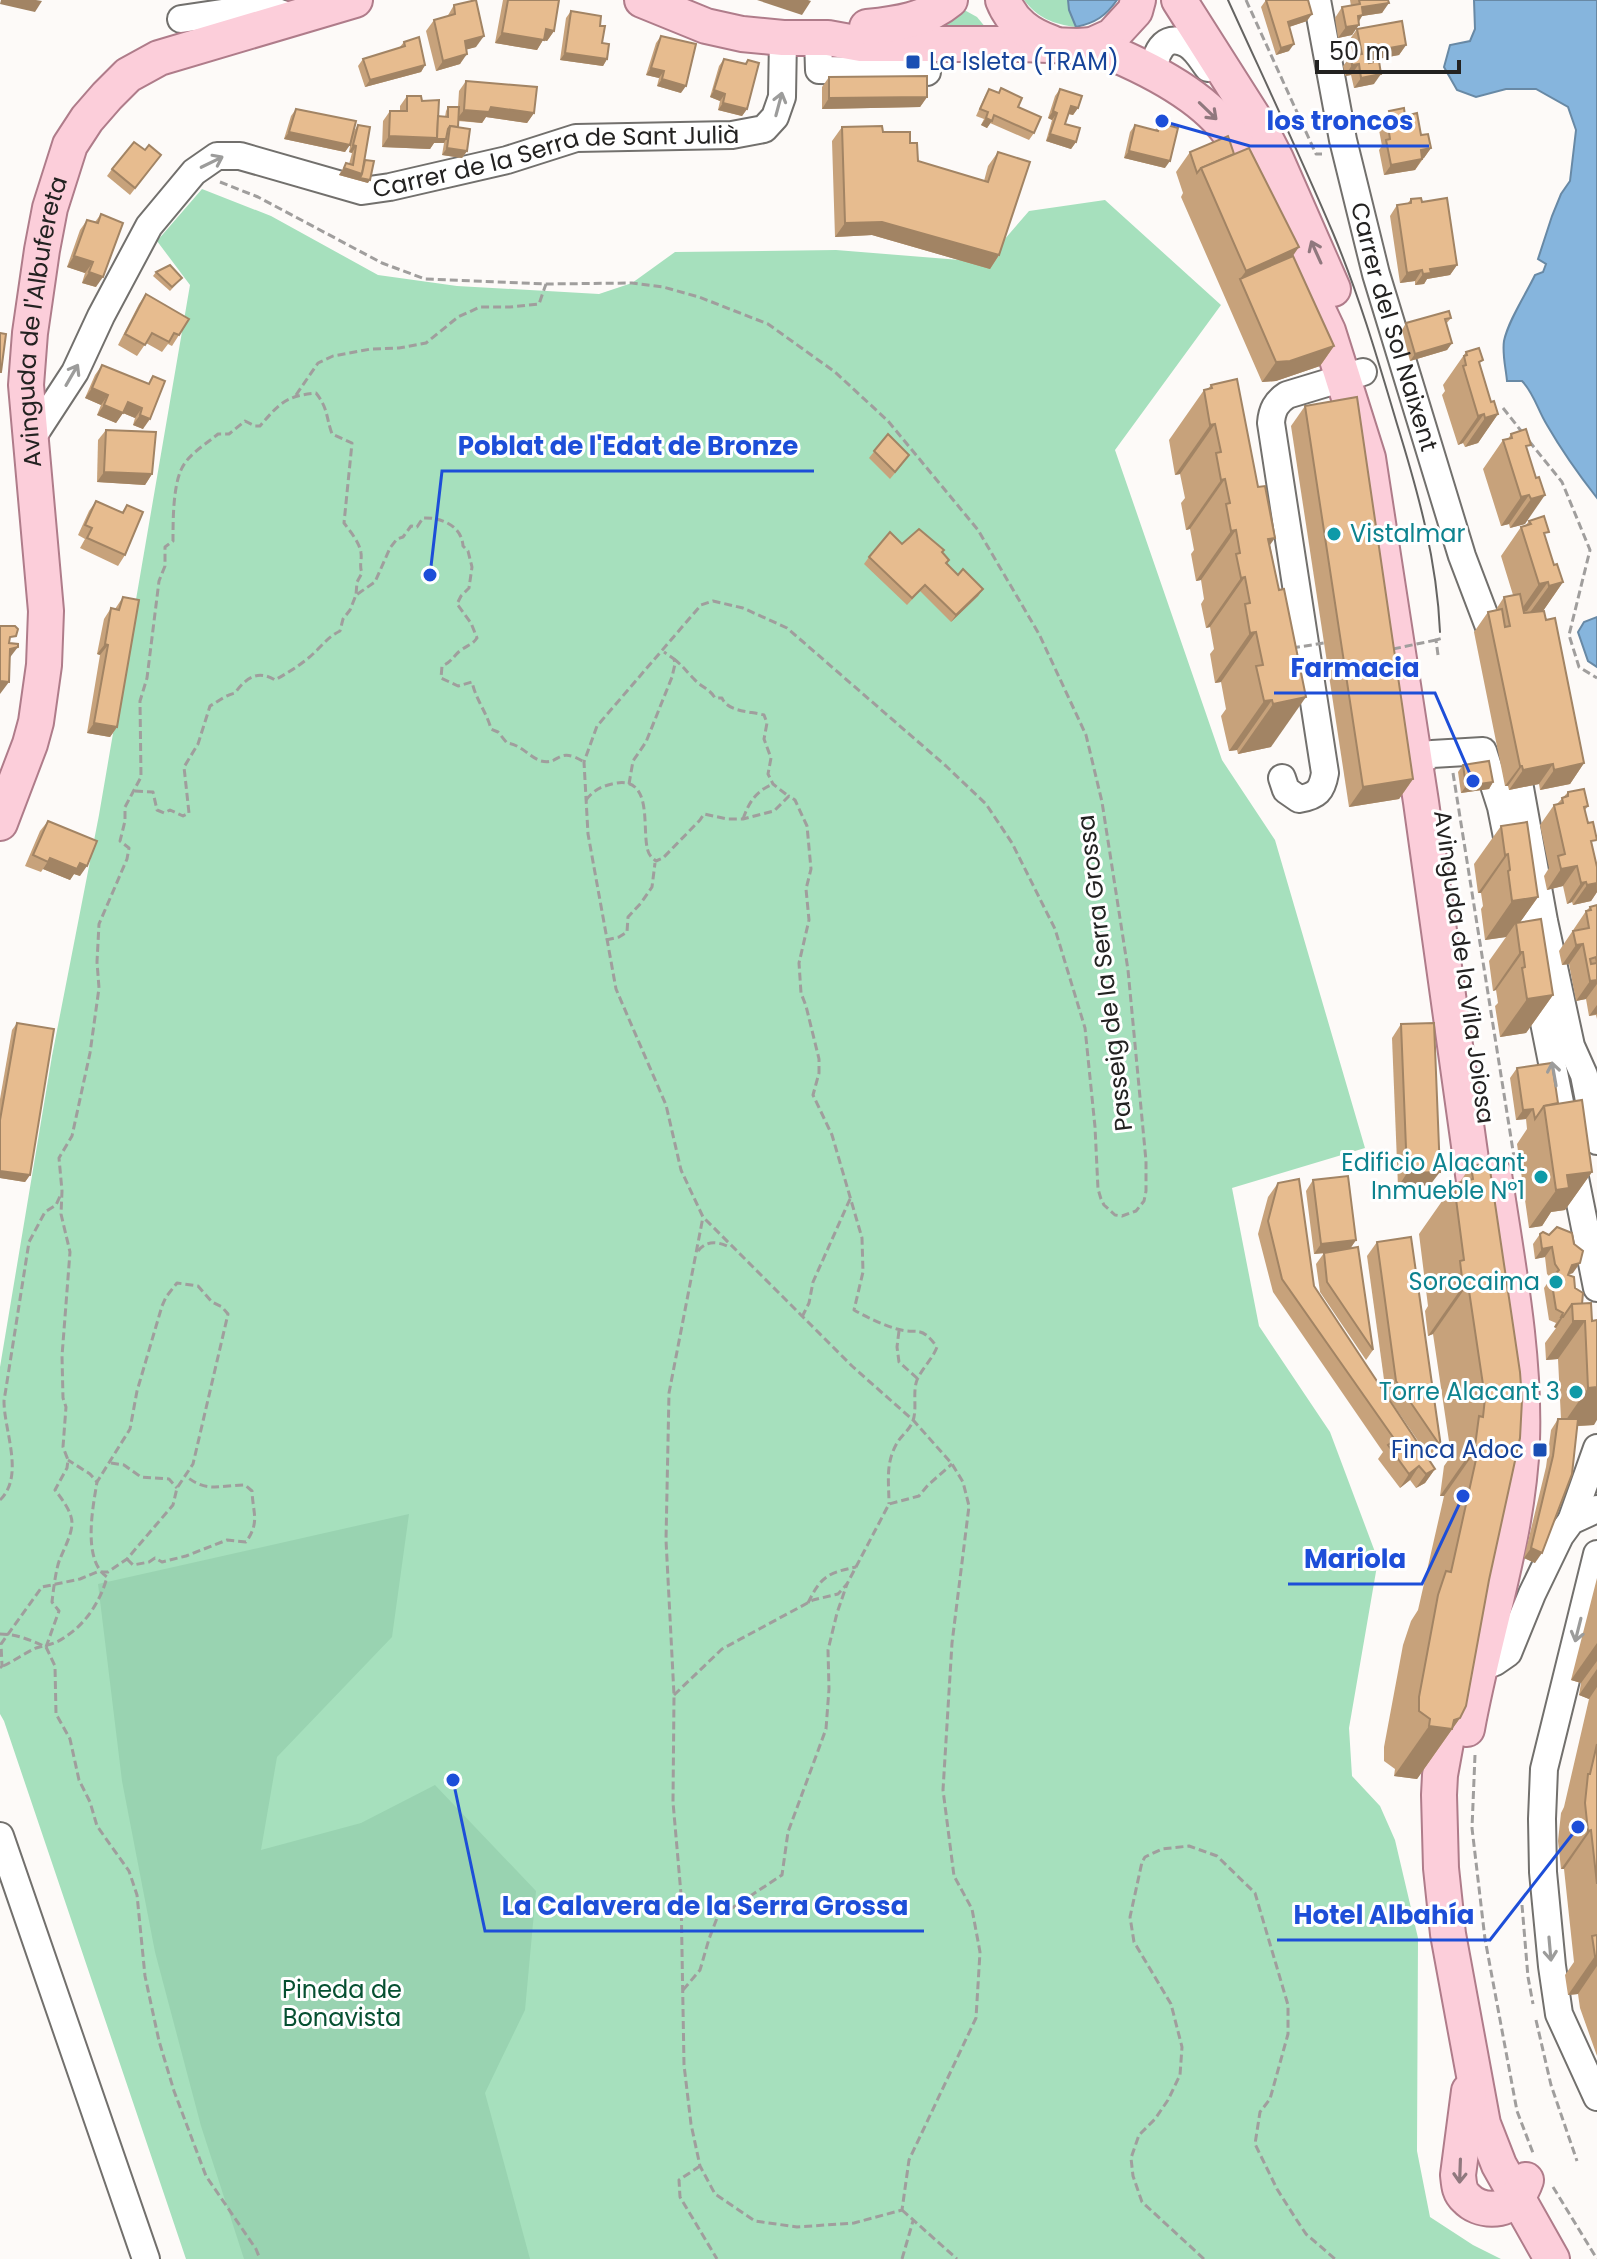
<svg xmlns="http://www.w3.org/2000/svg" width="1597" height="2259" font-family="Poppins,sans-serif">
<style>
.green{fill:#a6e0bd}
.forest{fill:#99d3b1}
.water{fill:#86b5dd;stroke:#6889a5;stroke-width:2}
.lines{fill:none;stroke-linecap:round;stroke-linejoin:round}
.minor-casing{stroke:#72706d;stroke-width:30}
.major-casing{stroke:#af7c8a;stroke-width:38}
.path{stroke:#a09e9d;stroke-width:3;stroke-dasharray:8 4;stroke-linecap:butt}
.minor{stroke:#fff;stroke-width:26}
.major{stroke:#fcceda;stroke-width:34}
.tram{stroke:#656462;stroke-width:2}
.path-bridge{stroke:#a09e9d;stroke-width:3;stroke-dasharray:8 4;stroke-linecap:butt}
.wall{fill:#c7a27b}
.shaded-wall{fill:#a28464}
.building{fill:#e7bc8f;stroke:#a28464;stroke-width:2;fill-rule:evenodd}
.oneway{stroke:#9c9c9b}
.oneway2{stroke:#90787e}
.transit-dot{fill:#1a4fb4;stroke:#fff;stroke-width:3}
.culture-dot{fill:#0f9aa8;stroke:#fff;stroke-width:3}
.labels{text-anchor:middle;stroke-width:6;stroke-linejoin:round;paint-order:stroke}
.transit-label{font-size:24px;fill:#164399;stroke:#fff;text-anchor:start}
.street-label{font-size:24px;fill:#232221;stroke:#fff}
.culture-label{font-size:24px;fill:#0d838f;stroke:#fff;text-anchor:end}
.park-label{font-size:24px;fill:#065031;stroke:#fff}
.leader{fill:none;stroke:#1d4ed8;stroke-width:3}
.callout-dot{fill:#1d4ed8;stroke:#fff;stroke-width:3}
.callout-label{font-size:26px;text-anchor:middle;font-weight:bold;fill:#1d4ed8;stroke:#fff;stroke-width:6;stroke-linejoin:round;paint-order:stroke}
</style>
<rect width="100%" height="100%" fill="#fdfaf8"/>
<g class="green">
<path d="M 1024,0 L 1068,0 L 1069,10 L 1076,27 C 1053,24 1038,18 1024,0 Z"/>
<polygon points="957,6 977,17 991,34 917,34"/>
<polygon points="202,189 271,216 378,275 457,286 599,294 632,283 675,252 836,250 985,262 1029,211 1105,200 1221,305 1115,450 1222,760 1275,840 1365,1148 1232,1188 1259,1326 1330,1432 1378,1560 1349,1728 1352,1776 1380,1806 1395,1840 1418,1938 1417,2151 1430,2217 1473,2245 1501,2259 186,2259 4,1721 0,1714 0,1367 52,1056 99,815 190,285 157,241"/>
</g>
<polygon class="forest" points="409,1514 392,1637 277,1757 261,1850 361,1823 435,1785 536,1891 525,2010 485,2093 530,2259 244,2259 201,2126 155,1952 122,1781 98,1584"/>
<g class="water">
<path d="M 1068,0 L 1117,0 C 1106,16 1095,23 1076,27 L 1069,10 Z"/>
<path d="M 1474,0 L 1597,0 L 1597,498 C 1579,475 1562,451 1547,425 C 1538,411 1534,393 1522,381 L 1507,381 C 1506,369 1502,354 1504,341 C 1508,321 1526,294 1535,275 L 1543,272 L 1546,264 L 1538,259 L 1552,216 L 1561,194 L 1570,181 L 1576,130 L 1568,107 L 1536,89 L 1506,89 L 1476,97 L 1457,90 L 1444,67 L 1450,45 L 1470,41 L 1475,29 Z"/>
<polygon points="1597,617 1597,667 1588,661 1578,632 1584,622"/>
</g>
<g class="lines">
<defs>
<g id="minor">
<path id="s1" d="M 1317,0 L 1343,140 L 1376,274 L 1462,556 L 1489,627 L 1494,647"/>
<polyline points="181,19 264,7 293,18"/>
<polyline points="818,38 819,70 927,72"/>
<path d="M 1155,75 C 1153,56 1163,31 1187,44 C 1196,49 1202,60 1208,68"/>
<path id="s2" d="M 30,441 L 75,372 L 101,316 L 149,226 L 194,172 L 217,156 L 240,156 L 362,191 L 390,187 L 507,160 L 576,138 L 732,135 L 764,129 L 775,117 L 782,97 L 783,38"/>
<polyline points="1415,764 1432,754 1483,751 1501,807 1597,1288"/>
<path d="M 1282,778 L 1286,790 L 1299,799 C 1317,796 1322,791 1325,773 L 1271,423 C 1272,410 1276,402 1287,395 L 1363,372"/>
<polyline points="1520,788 1544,921 1571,1046 1584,1075 1597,1141"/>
<polyline points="1571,1521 1597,1448"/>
<polyline points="1597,1554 1544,1769 1542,1819 1543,1872 1552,1966 1559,2014 1597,2097"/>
<polyline points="1479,1668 1495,1662 1508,1653 1532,1594 1560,1536 1571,1521 1597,1509"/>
<polyline points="0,1836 146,2259"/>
</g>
<g id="major">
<polyline points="642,0 706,26 742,34 783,38 828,38 861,44 1019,44 1078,46 1092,45 1112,36 1135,11 1138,0"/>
<path d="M 1003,0 C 1012,23 1029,35 1052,43"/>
<polyline points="1179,0 1259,126 1276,159 1333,289"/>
<path d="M 867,27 C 897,24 926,20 950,0"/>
<path d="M 1092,45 C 1138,63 1198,91 1228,131 C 1241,150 1252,171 1261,191"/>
<polyline points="1293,257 1328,331 1368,458 1421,802 1478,1210"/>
<path id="s3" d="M 0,823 L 30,744 L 36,722 L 44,665 L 46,611 L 26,385 L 30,333 L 42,250 L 50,208 L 70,145 L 87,119 L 107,96 L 128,75 L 159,58 L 355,0"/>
<polyline points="1455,1693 1440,1775 1439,1795 1441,1868 1448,1934 1483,2124 1499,2165 1552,2259"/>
<path d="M 1467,1729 C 1484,1634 1518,1539 1522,1441 C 1525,1352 1507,1262 1494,1174"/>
<path d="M 1469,2091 L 1458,2175 C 1459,2184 1459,2192 1466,2198 C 1479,2212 1505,2213 1517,2197 C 1521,2192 1524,2186 1526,2180"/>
</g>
</defs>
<use href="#minor" class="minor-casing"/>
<use href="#major" class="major-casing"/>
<g class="path">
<polyline points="1246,0 1316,154 1322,154"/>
<polyline points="220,182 258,197 382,263 425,279 546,284 632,283 663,287 699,297 768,324 835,372 888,421 978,530 1039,634 1086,735 1102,802 1128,970 1146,1161 1146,1191 1144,1201 1136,1211 1122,1216 1115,1215 1104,1205 1101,1199 1098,1189 1095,1127 1085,1028 1055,929 1012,843 986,804 946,766 787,628 743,608 713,601 701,605 597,726 584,762 588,834 616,989 666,1105 681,1170 703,1217 852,1366 914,1421 952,1464 963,1482 969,1506 952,1643 943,1790 954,1876 972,1909 980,1952 976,2018 909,2160 902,2210 854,2223 797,2227 755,2221 715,2194 700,2166 691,2124 684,2065 681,1894 673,1802 674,1695 666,1540 669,1393 703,1217"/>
<polyline points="296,395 318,363 333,356 371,349 399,348 426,343 458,317 480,307 510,307 539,304 546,284"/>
<polyline points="1503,408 1522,432"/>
<polyline points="1529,441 1562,482 1590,550 1569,635 1579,667 1597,678"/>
<polyline points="1438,655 1436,640 1443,638"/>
<path d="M 674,659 C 682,665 687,672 694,679 C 701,687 710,689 715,698 L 722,698 C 728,712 749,711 764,715 L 767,723 L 764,739 L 771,758 L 768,774 L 773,784 L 787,795"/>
<polyline points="1453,773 1514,1157"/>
<polyline points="629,784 633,761 646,742 672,677 675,664 674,659 664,652"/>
<path d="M 135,791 L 153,792 L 157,810 L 164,813 L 170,810 L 183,816 L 189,813 L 184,767 L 198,744 L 210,706 C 219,701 224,696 235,693 C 245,679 257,669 275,680 C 291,671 307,661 319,648 C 326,641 330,636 340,631 L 343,619 L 350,610 L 356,595 L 375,582 L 390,548 L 397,539 L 403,537 L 411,526 L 417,527 L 423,518 C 441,517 462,526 463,546 L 468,551 L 472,567 L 469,588 L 461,596 L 457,604 L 471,623 L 477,638 C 472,645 468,645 461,650 C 453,656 452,662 442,666 L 441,678 L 458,686 L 472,682 C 476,700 487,713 491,729 L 498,732 L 507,743 C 522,745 529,757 541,761 C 560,766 557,745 584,762"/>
<path d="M 586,800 C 594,790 600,787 612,784 C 655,773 641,830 648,851 C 649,855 652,858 656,861 L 663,858 L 700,820 L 704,814 L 727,819 L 743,819 L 774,811 L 789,796 L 795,800 L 807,826 L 811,869 L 806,889 L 809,920 L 799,963 L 801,993 L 806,1006 L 819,1059 L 819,1073 L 813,1095 L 832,1135 L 862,1238 L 863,1272 L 854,1310 C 868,1318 883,1325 897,1329 C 918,1335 920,1324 937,1347 C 932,1360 922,1368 917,1380 C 912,1393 918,1411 912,1423 C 909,1430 901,1436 897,1443 C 885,1464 889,1482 889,1504"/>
<path d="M 743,819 C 749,802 756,791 773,784"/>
<polyline points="606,940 619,937 627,932 628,917 641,903 652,887 655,863"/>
<path d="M 698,1251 C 706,1241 716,1241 727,1246"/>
<polyline points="802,1317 809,1303 813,1282 850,1199"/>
<polyline points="899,1331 897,1347 899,1362 918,1379"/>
<polyline points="111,1463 124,1465 141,1477 169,1479 177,1488"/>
<path d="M 0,1500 C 25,1476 4,1431 4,1401 L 29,1242 L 45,1212 L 56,1205 L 61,1194"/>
<path d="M 127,1559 L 133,1565 L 149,1562 L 155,1558 L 162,1562 L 186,1556 L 227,1540 L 246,1542 C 260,1522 253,1514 252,1491 L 245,1485 C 220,1485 208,1493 187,1477"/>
<path d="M 808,1603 C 821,1576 828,1573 856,1567"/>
<path d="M 0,1634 C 16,1634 31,1640 46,1647 L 59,1611 L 52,1602 C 53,1593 56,1567 60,1559 C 64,1549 72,1534 72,1523 C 72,1512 62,1499 55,1490 L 67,1468 L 68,1460 L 63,1447 L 66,1407 L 63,1398 L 62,1356 L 70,1252 L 61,1214 L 62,1191 L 59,1158 L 72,1136 L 90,1053 L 99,988 L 97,962 L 99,924 L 127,859 L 129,848 L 120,841 L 125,821 L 125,807 L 141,777 L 140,701 L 147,678 L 159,581 L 165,566 L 165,547 L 173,541 C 173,521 173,488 181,470 C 188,454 205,445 218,434 L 229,434 L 245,421 L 255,426 L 260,426 C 279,404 285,396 316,393 C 328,408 326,417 332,434 L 352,443 L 344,523 C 350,531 360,543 361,553 C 362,561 359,565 362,573 L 357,582 L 356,595"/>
<polyline points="46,1647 55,1666 56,1714 70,1739 79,1780 90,1802 97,1826 129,1871 137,1895 145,1976 159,2041 174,2091 206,2176 256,2249 260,2259"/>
<path d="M 3,1666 C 14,1661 25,1653 36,1648 C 46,1645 56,1644 65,1637 C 86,1624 101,1600 107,1577 C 82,1560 93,1507 97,1482"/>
<polyline points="0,1668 2,1666 1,1644 42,1587 80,1579 97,1572 108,1572 127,1559 173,1505 177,1488 193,1464 228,1314 222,1307 212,1302 198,1286 177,1283 166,1297 162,1306 137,1391 130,1429 97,1482 90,1474 68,1460"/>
<polyline points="674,1695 722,1649 813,1600 838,1594 847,1584 889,1504 919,1496 928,1485 952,1464"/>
<polyline points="1475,1755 1472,1828 1485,1939 1517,2111 1533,2153"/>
<polyline points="1522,1905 1528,1977 1533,2004"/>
<polyline points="683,1990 700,1970 709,1939 717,1918 782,1875 788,1832 826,1729 829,1689 828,1650 837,1613 847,1584"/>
<polyline points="1536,2020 1551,2085 1577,2161"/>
<polyline points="700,2166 679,2180 680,2197 717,2259"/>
<polyline points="1553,2187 1597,2259"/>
<polyline points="902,2210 957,2259"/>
<polyline points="902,2259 913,2221"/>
<polyline points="1204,2259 1142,2202 1133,2176 1131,2158 1139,2135 1155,2119 1168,2100 1180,2075 1182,2047 1171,2004 1134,1942 1130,1917 1142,1862 1145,1857 1162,1849 1189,1846 1217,1856 1255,1893 1288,2005 1288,2034 1270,2099 1260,2112 1255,2144 1277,2189 1296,2219 1306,2234 1335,2259"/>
</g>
<use href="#minor" class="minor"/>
<use href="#major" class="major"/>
<path class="tram" d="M 1228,0 C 1263,77 1300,155 1333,233 C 1359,295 1378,360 1397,424 C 1418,492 1437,560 1440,632"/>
<g class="path-bridge">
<polyline points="1292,648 1324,643"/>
<polyline points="1393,649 1436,640"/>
</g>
</g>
<g class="wall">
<polygon points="503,0 559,0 554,31 547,41 543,40 537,50 495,43"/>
<polygon points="1266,0 1307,21 1289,27 1289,51 1276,55 1261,7"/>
<polygon points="1350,0 1388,0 1382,13 1362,16 1352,35 1338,38 1335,18 1342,7 1351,6"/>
<polygon points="454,5 476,47 467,49 460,64 436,71 426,31 434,20 447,17"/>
<polygon points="571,11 600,26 602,43 607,59 603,66 560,60 566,18"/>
<polygon points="1357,29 1406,45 1399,55 1368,61 1374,84 1354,88 1351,75 1345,76 1343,66 1351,56 1353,56 1350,39"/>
<polygon points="661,36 681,93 657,86 659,78 646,75 656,43"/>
<polygon points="404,42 425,65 421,72 365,87 358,66 363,59 399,48"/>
<polygon points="724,59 745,64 748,60 747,109 742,116 718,110 720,101 710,97 719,66"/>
<polygon points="829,77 927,97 920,107 822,109 822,87"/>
<polygon points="466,81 534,113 527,123 486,117 482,123 458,121 458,127 467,151 462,158 442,155 444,143 434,143 430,149 382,147 383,121 390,111 400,111 400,106 407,96 422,101 438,116 445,117 446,111 448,107 458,107 459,91"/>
<polygon points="1001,88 1018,107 1034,133 1029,140 990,123 987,128 981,125 984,119 976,116 985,96 989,89 998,93"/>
<polygon points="1060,89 1078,108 1073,115 1068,114 1065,124 1076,142 1071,149 1046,141 1052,120 1048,118 1055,96"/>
<polygon points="296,109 354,131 358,125 365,160 368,183 339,175 346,163 349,164 352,153 349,152 351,141 345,152 284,139 291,116"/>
<polygon points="1389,111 1405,116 1431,148 1415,170 1384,175 1379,150 1382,146 1379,130 1383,125 1382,121"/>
<polygon points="1160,123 1165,168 1124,158 1130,132 1135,125 1155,130"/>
<polygon points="842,127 883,132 910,143 918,161 984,181 988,166 998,152 999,255 990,269 872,235 835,237 832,141"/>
<polygon points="145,150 161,155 130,195 107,176 112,169"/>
<polygon points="1190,152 1234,154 1293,256 1334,346 1320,366 1276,381 1262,382 1181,197 1183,193 1176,172"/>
<polygon points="1411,199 1422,202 1457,265 1450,275 1427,279 1424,284 1415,285 1415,281 1400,283 1390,216 1397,205 1407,204"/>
<polygon points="101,214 96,287 82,283 85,273 67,267 80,230 87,220 95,222"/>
<polygon points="156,272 182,278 170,291 153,276"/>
<polygon points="146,294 179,335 172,346 168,344 162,352 146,343 137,356 118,345 139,304"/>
<polygon points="1451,318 1446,324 1452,343 1447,350 1410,361 1402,330 1406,323"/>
<polygon points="1466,352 1480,365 1491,402 1498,414 1478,443 1465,447 1463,443 1458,445 1442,395 1445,391 1443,385"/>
<polygon points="102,365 148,384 153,376 143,429 133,425 135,418 123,413 116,423 97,415 101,405 85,398 95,375"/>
<polygon points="1211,385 1270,545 1279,590 1271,747 1238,754 1237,750 1229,751 1221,716 1226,709 1221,682 1215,683 1210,654 1214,649 1210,627 1206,628 1201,604 1204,599 1201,580 1196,581 1191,554 1194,550 1190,529 1186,530 1181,503 1185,498 1180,474 1175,475 1169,440 1204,390 1208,389"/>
<polygon points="1305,406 1413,779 1399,799 1349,807 1291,426"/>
<polygon points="106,430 152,474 145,485 97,482 98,440"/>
<polygon points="888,434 904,462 890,479 869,458"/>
<polygon points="1511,434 1527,450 1536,478 1525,524 1510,528 1509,524 1501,526 1483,469 1503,440 1508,439"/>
<polygon points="96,501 122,512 127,505 125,555 118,566 80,548 85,539 78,535 89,511"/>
<polygon points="1529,521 1545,537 1554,565 1563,582 1543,611 1584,763 1570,784 1540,790 1539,784 1509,790 1508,786 1505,786 1474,632 1488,612 1495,611 1504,597 1513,595 1501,556 1521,527 1525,526"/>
<polygon points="902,544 942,552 949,560 947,564 958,575 983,589 978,596 951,622 920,591 907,605 864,564 869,557"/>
<polygon points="123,597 117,727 110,737 87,733 100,655 97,654 104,619 111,608 115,609"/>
<polygon points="1463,765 1493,782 1489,789 1461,793 1458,772"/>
<polygon points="1568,792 1588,806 1585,810 1597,867 1597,892 1591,901 1573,905 1572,902 1567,904 1563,886 1547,890 1544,876 1549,868 1540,825 1554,805 1557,804"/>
<polygon points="48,821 80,876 74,874 70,880 43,869 41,872 25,866 40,831"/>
<polygon points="1501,826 1538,897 1520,922 1553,995 1526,1033 1500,1037 1495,1006 1498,1003 1496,990 1493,991 1489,961 1506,937 1485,940 1481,909 1483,906 1481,893 1478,893 1474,864"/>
<polygon points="1597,905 1597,1019 1596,1015 1589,1016 1586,999 1576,1001 1569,964 1562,965 1559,951 1586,911 1590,907"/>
<polygon points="17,1023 30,1175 25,1182 0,1178 0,1099 12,1030"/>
<polygon points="1401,1024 1430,1185 1398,1187 1392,1038"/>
<polygon points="1517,1068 1558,1103 1592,1172 1565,1210 1551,1212 1542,1226 1529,1228 1517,1144 1527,1129 1526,1119 1516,1120 1510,1078"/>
<polygon points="1489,1163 1489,1580 1460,1718 1417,1779 1394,1776 1395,1769 1384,1761 1384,1747 1403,1645 1411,1621 1418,1610 1444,1496 1440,1496 1444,1466 1449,1459 1450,1448 1433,1334 1428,1336 1425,1311 1428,1306 1419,1234 1454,1184 1459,1183 1471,1166"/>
<polygon points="1313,1180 1356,1240 1350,1249 1373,1350 1366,1360 1320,1292 1316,1264 1324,1253 1328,1253 1314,1254 1306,1191"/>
<polygon points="1278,1183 1314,1286 1435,1469 1425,1483 1416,1488 1410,1480 1400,1488 1378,1459 1383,1452 1273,1292 1258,1234 1268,1197"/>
<polygon points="1540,1234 1573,1273 1568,1275 1582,1304 1591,1303 1594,1425 1577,1426 1535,1563 1524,1558 1546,1467 1551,1430 1558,1419 1561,1419 1558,1359 1546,1360 1545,1343 1556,1328 1554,1327 1556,1323 1549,1320 1544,1288 1551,1278 1547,1274 1545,1257 1535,1259 1533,1244"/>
<polygon points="1377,1242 1441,1447 1431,1460 1386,1394 1367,1256"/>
<polygon points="1597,1578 1597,2056 1580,2008 1578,1994 1568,1995 1565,1975 1574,1962 1564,1869 1561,1869 1558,1841 1561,1813 1564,1807 1589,1699 1579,1695 1581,1683 1571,1680"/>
</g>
<g class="shaded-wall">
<polygon points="1,0 36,0 42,1 35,12 0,4"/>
<polygon points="757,0 808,0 811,1 802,15"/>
<polygon points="1389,3 1382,13 1362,16 1356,25 1351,26 1362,7"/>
<polygon points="1312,14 1307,21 1283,29 1288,22"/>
<polygon points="1359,25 1352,35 1338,38 1346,27"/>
<polygon points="546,29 554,31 547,41 543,40 537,50 495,43 502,33"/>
<polygon points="484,36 476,47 458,52 465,41"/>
<polygon points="1294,44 1289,51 1276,55 1281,48"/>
<polygon points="1406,45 1399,55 1360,62 1367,52"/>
<polygon points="565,53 607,59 603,66 560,60"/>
<polygon points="467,54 460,64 436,71 443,61"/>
<polygon points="1359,64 1351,75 1345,76 1352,65"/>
<polygon points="425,65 421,72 365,87 370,80"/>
<polygon points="651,68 664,71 659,78 646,75"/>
<polygon points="1381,74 1374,84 1354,88 1361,78"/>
<polygon points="662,79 686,86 681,93 657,86"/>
<polygon points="714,90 725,94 720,101 710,97"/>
<polygon points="927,97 920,107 822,109 829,98"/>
<polygon points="723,103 747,109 742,116 718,110"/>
<polygon points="1071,106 1078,108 1073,115 1066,113"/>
<polygon points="491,107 534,113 527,123 486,117 482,123 456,120 464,110"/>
<polygon points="1053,111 1057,113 1052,120 1048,118"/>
<polygon points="986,118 992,121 987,128 981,125"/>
<polygon points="289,132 350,145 345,152 284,139"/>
<polygon points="1050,134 1076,142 1071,149 1046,141"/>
<polygon points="389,136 446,139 444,143 434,143 430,149 382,147"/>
<polygon points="353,145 356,146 352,153 349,152"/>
<polygon points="447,148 467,151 462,158 442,155"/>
<polygon points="1431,148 1424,158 1414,160 1421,150"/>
<polygon points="1129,151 1170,161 1165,168 1124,158"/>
<polygon points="1422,159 1415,170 1384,175 1391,165"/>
<polygon points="344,168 362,174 370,180 368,183 339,175"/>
<polygon points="882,222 999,255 990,269 872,235 835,237 845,223"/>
<polygon points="1299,247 1279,276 1240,279 1246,271"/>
<polygon points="74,256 93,262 85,273 67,267"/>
<polygon points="1457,265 1450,275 1427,279 1424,284 1415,285 1423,274 1430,269"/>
<polygon points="1422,270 1415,281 1400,283 1407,273"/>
<polygon points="89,272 103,277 96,287 82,283"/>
<polygon points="1452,343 1447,350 1410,361 1415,354"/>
<polygon points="1334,346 1320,366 1276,381 1262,382 1276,362"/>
<polygon points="92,388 108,395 101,405 85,398"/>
<polygon points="128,402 142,408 135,418 123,413 116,423 97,415 104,405"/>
<polygon points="1484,414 1463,443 1458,445 1478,416"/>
<polygon points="1498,414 1478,443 1465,447 1485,418"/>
<polygon points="140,415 150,419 143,429 133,425"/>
<polygon points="1215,424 1180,474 1175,475 1210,425"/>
<polygon points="104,472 152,474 145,485 97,482"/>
<polygon points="1225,479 1190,529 1186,530 1221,480"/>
<polygon points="1529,495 1509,524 1501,526 1521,497"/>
<polygon points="1545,495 1525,524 1510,528 1531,499"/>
<polygon points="1236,530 1201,580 1196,581 1231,531"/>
<polygon points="1275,538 1245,580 1245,577 1210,627 1206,628 1268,539"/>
<polygon points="1548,582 1527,611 1519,613 1539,584"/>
<polygon points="1563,582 1543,611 1528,615 1549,586"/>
<polygon points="983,589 978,596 951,622 956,615"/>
<polygon points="1256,632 1221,682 1215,683 1250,633"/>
<polygon points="105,644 108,645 100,655 97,654"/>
<polygon points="18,647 8,660 10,649"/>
<polygon points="0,681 9,682 0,694"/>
<polygon points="1306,697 1271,747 1238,754 1273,704"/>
<polygon points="1272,700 1237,750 1229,751 1264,701"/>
<polygon points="94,723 117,727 110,737 87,733"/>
<polygon points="1584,763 1570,784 1540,790 1554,770"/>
<polygon points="1553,764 1539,784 1509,790 1523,770"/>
<polygon points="1520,766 1522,766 1508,786 1505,786"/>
<polygon points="1413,779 1399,799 1349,807 1363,787"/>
<polygon points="1493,782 1489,789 1461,793 1466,786"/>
<polygon points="1508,854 1481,893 1478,893 1505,855"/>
<polygon points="50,858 80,863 87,866 80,876 74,874 70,880 43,869"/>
<polygon points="1577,866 1563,886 1547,890 1561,869"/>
<polygon points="1586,882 1572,902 1567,904 1581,883"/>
<polygon points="1597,883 1597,892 1591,901 1573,905 1587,885"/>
<polygon points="1538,897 1516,928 1516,923 1506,937 1485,940 1512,901"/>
<polygon points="1583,944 1569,964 1562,965 1576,945"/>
<polygon points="1520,952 1523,952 1496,990 1493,991"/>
<polygon points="1597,980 1597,984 1586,999 1576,1001 1590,981"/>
<polygon points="1553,995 1526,1033 1500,1037 1527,999"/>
<polygon points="1597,1005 1597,1014 1589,1016"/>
<polygon points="1533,1109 1526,1119 1516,1120 1523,1110"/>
<polygon points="0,1171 30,1175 25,1182 0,1178"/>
<polygon points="1440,1172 1430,1185 1398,1187 1407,1173"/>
<polygon points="1592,1172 1565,1210 1551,1212 1542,1226 1529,1228 1567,1175"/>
<polygon points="1356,1240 1349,1250 1314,1254 1321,1244"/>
<polygon points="1552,1247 1545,1257 1535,1259 1542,1249"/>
<polygon points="1580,1263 1573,1273 1565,1275 1572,1265"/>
<polygon points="1468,1284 1433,1334 1428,1336 1463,1286"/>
<polygon points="1561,1317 1563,1317 1556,1328 1554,1327"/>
<polygon points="1573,1321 1585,1321 1558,1359 1546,1360"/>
<polygon points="1597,1387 1597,1420 1594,1425 1561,1427 1588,1388"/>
<polygon points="1475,1446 1479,1446 1444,1496 1440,1496"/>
<polygon points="1419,1466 1410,1480 1400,1488 1409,1474"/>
<polygon points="1435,1469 1425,1483 1416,1488 1426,1474"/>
<polygon points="1531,1548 1542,1553 1535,1563 1524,1558"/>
<polygon points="1597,1643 1597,1661 1581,1683 1571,1680"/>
<polygon points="1597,1669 1597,1687 1589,1699 1579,1695"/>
<polygon points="1460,1718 1417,1779 1394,1776 1429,1726"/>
<polygon points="1591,1830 1564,1869 1561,1869 1588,1831"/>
<polygon points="1595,1956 1597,1956 1597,1966 1578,1994 1568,1995"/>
</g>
<g class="building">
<polygon points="476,0 484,36 465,41 467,54 443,61 434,20 455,14 454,5"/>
<polygon points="508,0 559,0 554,31 546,29 544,40 502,33"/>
<polygon points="1266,0 1308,0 1312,14 1288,22 1294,44 1281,48"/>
<polygon points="1359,0 1388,0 1389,3 1362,7 1363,15 1358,16 1359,25 1346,27 1342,7 1360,4"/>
<polygon points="571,11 601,16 600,26 605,26 602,43 609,44 607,59 565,53"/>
<polygon points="1402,21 1406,45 1367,52 1369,63 1379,61 1381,74 1361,78 1359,64 1352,65 1351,56 1362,54 1357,29"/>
<polygon points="661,36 696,44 686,86 662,79 664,71 651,68"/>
<polygon points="419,37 425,65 370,80 363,59 405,46 404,42"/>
<polygon points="724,59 746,64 748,60 759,63 747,109 723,103 725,94 714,90"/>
<polygon points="927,76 927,97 829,98 829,77"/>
<polygon points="466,81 537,87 534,113 491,107 489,112 464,110"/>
<polygon points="1001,88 1022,98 1018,107 1041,117 1034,133 994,115 992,121 986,118 988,112 980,109 989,89 999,93"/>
<polygon points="1060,89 1082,96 1078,108 1071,106 1065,124 1080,128 1076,142 1050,134 1057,113 1053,111"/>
<polygon points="407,96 421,96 422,101 439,100 437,138 389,136 390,111 407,111"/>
<polygon points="448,107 459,107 458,127 450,126 448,129 446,139 437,139 438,116 448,117"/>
<polygon points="1404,108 1405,116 1417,113 1421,135 1428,134 1431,148 1421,150 1422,159 1391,165 1386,140 1390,139 1387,119 1391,119 1389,111"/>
<polygon points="296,109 356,121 350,145 289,132"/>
<polygon points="1160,123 1178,128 1170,161 1129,151 1135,125 1158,131"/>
<polygon points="358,125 370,127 362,174 344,168 346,163 353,165 356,146 353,145"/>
<polygon points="450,126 470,129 467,151 447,148"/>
<polygon points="882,126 883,132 910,132 910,143 917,143 918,161 988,182 998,152 1030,162 999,255 882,222 845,223 842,127"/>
<polygon points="1228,136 1234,154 1201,168 1197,173 1190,152"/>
<polygon points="134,142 145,150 149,145 161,155 135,188 112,169"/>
<polygon points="1249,148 1299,247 1246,271 1201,168"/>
<polygon points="365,160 374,161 370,180 360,178 362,174"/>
<polygon points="1421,198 1422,202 1447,198 1457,265 1430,269 1431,273 1423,274 1422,270 1407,273 1397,205 1411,203 1411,199"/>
<polygon points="101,214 123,223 103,277 89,272 93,262 74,256 87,220 98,223"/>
<polygon points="1293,256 1334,346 1290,361 1276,362 1240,279"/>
<polygon points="170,265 182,278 172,287 156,272"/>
<polygon points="146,294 189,319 179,335 174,333 169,342 152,333 145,345 125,334"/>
<polygon points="1449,311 1451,318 1445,319 1452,343 1415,354 1406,323"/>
<polygon points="0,333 6,334 1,372 0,372"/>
<polygon points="1479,348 1483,360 1479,362 1491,402 1494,401 1498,414 1485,418 1484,414 1478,416 1463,366 1466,365 1464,356 1467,355 1466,352"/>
<polygon points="102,365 149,384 153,376 165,381 150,419 140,415 142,408 128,402 123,413 104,405 108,395 92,388"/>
<polygon points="1237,379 1258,487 1265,486 1275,538 1268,539 1279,590 1284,589 1306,697 1273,704 1272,700 1264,701 1256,666 1263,665 1256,632 1250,633 1245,604 1250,603 1245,577 1241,578 1236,554 1240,553 1236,530 1231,531 1226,504 1230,503 1225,479 1221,480 1216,453 1221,452 1215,424 1210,425 1204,390 1212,388 1211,385"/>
<polygon points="1357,397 1413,779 1363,787 1305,406"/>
<polygon points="1526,429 1531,445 1526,446 1536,478 1539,477 1545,495 1531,499 1529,495 1521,497 1503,440 1512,438 1511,434"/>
<polygon points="106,430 156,432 152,474 104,472"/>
<polygon points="888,434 909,455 895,472 874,451"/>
<polygon points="96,501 123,513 127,505 143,512 125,555 87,538 92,528 85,525"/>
<polygon points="1544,516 1549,532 1544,533 1554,565 1557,564 1563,582 1549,586 1548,582 1539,584 1521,527 1531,524 1529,521"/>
<polygon points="919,529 944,550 942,552 949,560 946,563 958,575 963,569 983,589 956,615 925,585 912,598 869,557 890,532 902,544"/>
<polygon points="1520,594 1524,613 1544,611 1546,620 1555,618 1584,763 1554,770 1553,764 1523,770 1522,766 1520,766 1488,612 1502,609 1505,627 1510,626 1504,597"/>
<polygon points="123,597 139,600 117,727 94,723 108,645 105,644 111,608 119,610"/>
<polygon points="0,626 15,626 18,629 16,636 10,637 9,643 18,644 18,647 10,649 9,682 0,681"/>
<polygon points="1489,761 1493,782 1466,786 1463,765"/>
<polygon points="1584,789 1588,806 1584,807 1588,823 1593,822 1597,840 1591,841 1597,867 1597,883 1587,885 1586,882 1581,883 1577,866 1561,869 1558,856 1565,854 1554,805 1563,803 1562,798 1568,796 1568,792"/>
<polygon points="48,821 97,841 87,866 80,863 77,869 50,858 48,862 33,855"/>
<polygon points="1527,822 1538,897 1512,901 1508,871 1510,870 1508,854 1505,855 1501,826"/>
<path d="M 1597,905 L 1597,980 L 1590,981 L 1583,944 L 1576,945 L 1573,931 L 1589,928 L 1586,911 L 1591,910 L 1590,907 ZM 1596,957 L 1597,963 L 1591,964 L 1590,959 Z"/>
<polygon points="1541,919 1553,995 1527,999 1522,968 1525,967 1523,952 1520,952 1516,923"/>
<polygon points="17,1023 54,1029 30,1175 0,1171 0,1120"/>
<polygon points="1434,1023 1440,1172 1407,1173 1401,1024"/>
<polygon points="1552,1063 1558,1103 1544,1106 1535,1119 1533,1109 1523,1110 1517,1068"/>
<polygon points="1582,1100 1592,1172 1567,1175 1569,1188 1556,1190 1544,1106"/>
<polygon points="1489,1163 1520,1372 1522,1400 1520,1438 1489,1580 1466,1706 1460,1718 1454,1720 1452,1729 1429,1726 1430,1719 1419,1711 1419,1697 1438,1595 1446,1571 1451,1572 1479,1446 1475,1446 1479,1416 1483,1417 1485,1398 1468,1284 1463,1286 1460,1261 1464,1260 1454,1184 1473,1179 1471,1166"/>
<polygon points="1348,1176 1356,1240 1321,1244 1313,1180"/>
<polygon points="1299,1179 1314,1286 1435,1469 1426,1474 1419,1466 1409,1474 1388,1445 1395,1440 1282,1279 1268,1221 1278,1183"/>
<polygon points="1557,1227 1572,1233 1574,1244 1583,1251 1580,1263 1572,1265 1568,1275 1574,1277 1575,1288 1583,1293 1582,1304 1572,1304 1563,1317 1561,1317 1563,1313 1556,1309 1551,1278 1559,1270 1555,1264 1552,1247 1542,1249 1540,1234 1543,1232 1549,1235"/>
<polygon points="1411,1237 1441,1447 1396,1381 1377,1242"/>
<polygon points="1358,1247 1373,1350 1327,1282 1324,1253"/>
<polygon points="1591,1303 1592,1321 1597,1320 1597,1387 1588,1388 1585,1321 1573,1321 1572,1304"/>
<polygon points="1558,1419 1578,1419 1572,1474 1542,1553 1531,1548 1553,1456"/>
<polygon points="1597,1744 1597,1884 1591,1830 1588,1831 1585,1803 1588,1774 1590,1774"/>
<polygon points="1597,1935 1597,1956 1595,1956 1592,1936"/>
</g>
<defs><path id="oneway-shaft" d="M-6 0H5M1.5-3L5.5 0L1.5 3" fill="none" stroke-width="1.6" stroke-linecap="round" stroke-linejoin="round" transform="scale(2)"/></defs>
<g class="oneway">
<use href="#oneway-shaft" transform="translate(779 104) rotate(-75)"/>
<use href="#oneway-shaft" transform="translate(212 162) rotate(-26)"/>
<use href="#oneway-shaft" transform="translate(72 375) rotate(-60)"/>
<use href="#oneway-shaft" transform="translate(1554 1074) rotate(-100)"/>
<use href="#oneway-shaft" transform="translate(1578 1630) rotate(104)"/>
<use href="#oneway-shaft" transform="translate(1550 1949) rotate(85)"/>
</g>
<g class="oneway2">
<use href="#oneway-shaft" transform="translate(1208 111) rotate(44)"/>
<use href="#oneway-shaft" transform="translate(1316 252) rotate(-114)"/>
<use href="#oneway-shaft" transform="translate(1460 2171) rotate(92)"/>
</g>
<g class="transit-dot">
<rect x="905" y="54" width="16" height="16" rx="4"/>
<rect x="1532" y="1442" width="16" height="16" rx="4"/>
</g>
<g class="culture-dot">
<circle cx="1334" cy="534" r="8"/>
<circle cx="1541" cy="1177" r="8"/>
<circle cx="1556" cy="1282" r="8"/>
<circle cx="1576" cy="1392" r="8"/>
</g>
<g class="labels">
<g class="transit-label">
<text x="929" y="70">La Isleta (TRAM)</text>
<text x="1524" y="1458" text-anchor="end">Finca Adoc</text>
</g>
<g class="street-label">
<text dy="8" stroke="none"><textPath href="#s2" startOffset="692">Carrer de la Serra de Sant Julià</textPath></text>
<text dy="8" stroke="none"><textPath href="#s3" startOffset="510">Avinguda de l'Albufereta</textPath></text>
<text dy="8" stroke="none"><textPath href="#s1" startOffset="336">Carrer del Sol Naixent</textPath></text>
<text transform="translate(1464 967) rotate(82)" y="8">Avinguda de la Vila Joiosa</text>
<text transform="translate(1105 973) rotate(-97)" y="8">Passeig de la Serra Grossa</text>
</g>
<g class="culture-label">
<text x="1350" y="542" text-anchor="start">Vistalmar</text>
<text x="1525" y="1171">Edificio Alacant<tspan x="1525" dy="28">Inmueble N°1</tspan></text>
<text x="1540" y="1290">Sorocaima</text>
<text x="1560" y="1400">Torre Alacant 3</text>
</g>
<g class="park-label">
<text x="342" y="1998">Pineda de<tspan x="342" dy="28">Bonavista</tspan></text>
</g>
</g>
<path class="leader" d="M1162 121L1250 146H1429M430 575L442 471H814M1473 781L1435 693H1274M1463 1496L1422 1584H1288M453 1780L485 1931H924M1578 1827L1490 1940H1277"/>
<g class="callout-dot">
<circle cx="1162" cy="121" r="8"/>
<circle cx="430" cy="575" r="8"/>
<circle cx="1473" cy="781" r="8"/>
<circle cx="1463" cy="1496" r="8"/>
<circle cx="453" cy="1780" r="8"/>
<circle cx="1578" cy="1827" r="8"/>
</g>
<g class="callout-label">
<text x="1340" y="130">los troncos</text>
<text x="628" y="455">Poblat de l'Edat de Bronze</text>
<text x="1355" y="677">Farmacia</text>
<text x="1355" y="1568">Mariola</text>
<text x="705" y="1915">La Calavera de la Serra Grossa</text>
<text x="1384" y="1924">Hotel Albahía</text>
</g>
<path d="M1317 60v12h142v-12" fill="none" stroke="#232221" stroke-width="4"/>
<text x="1329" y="60" font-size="24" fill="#232221" stroke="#ffffff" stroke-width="6" paint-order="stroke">50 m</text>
</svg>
